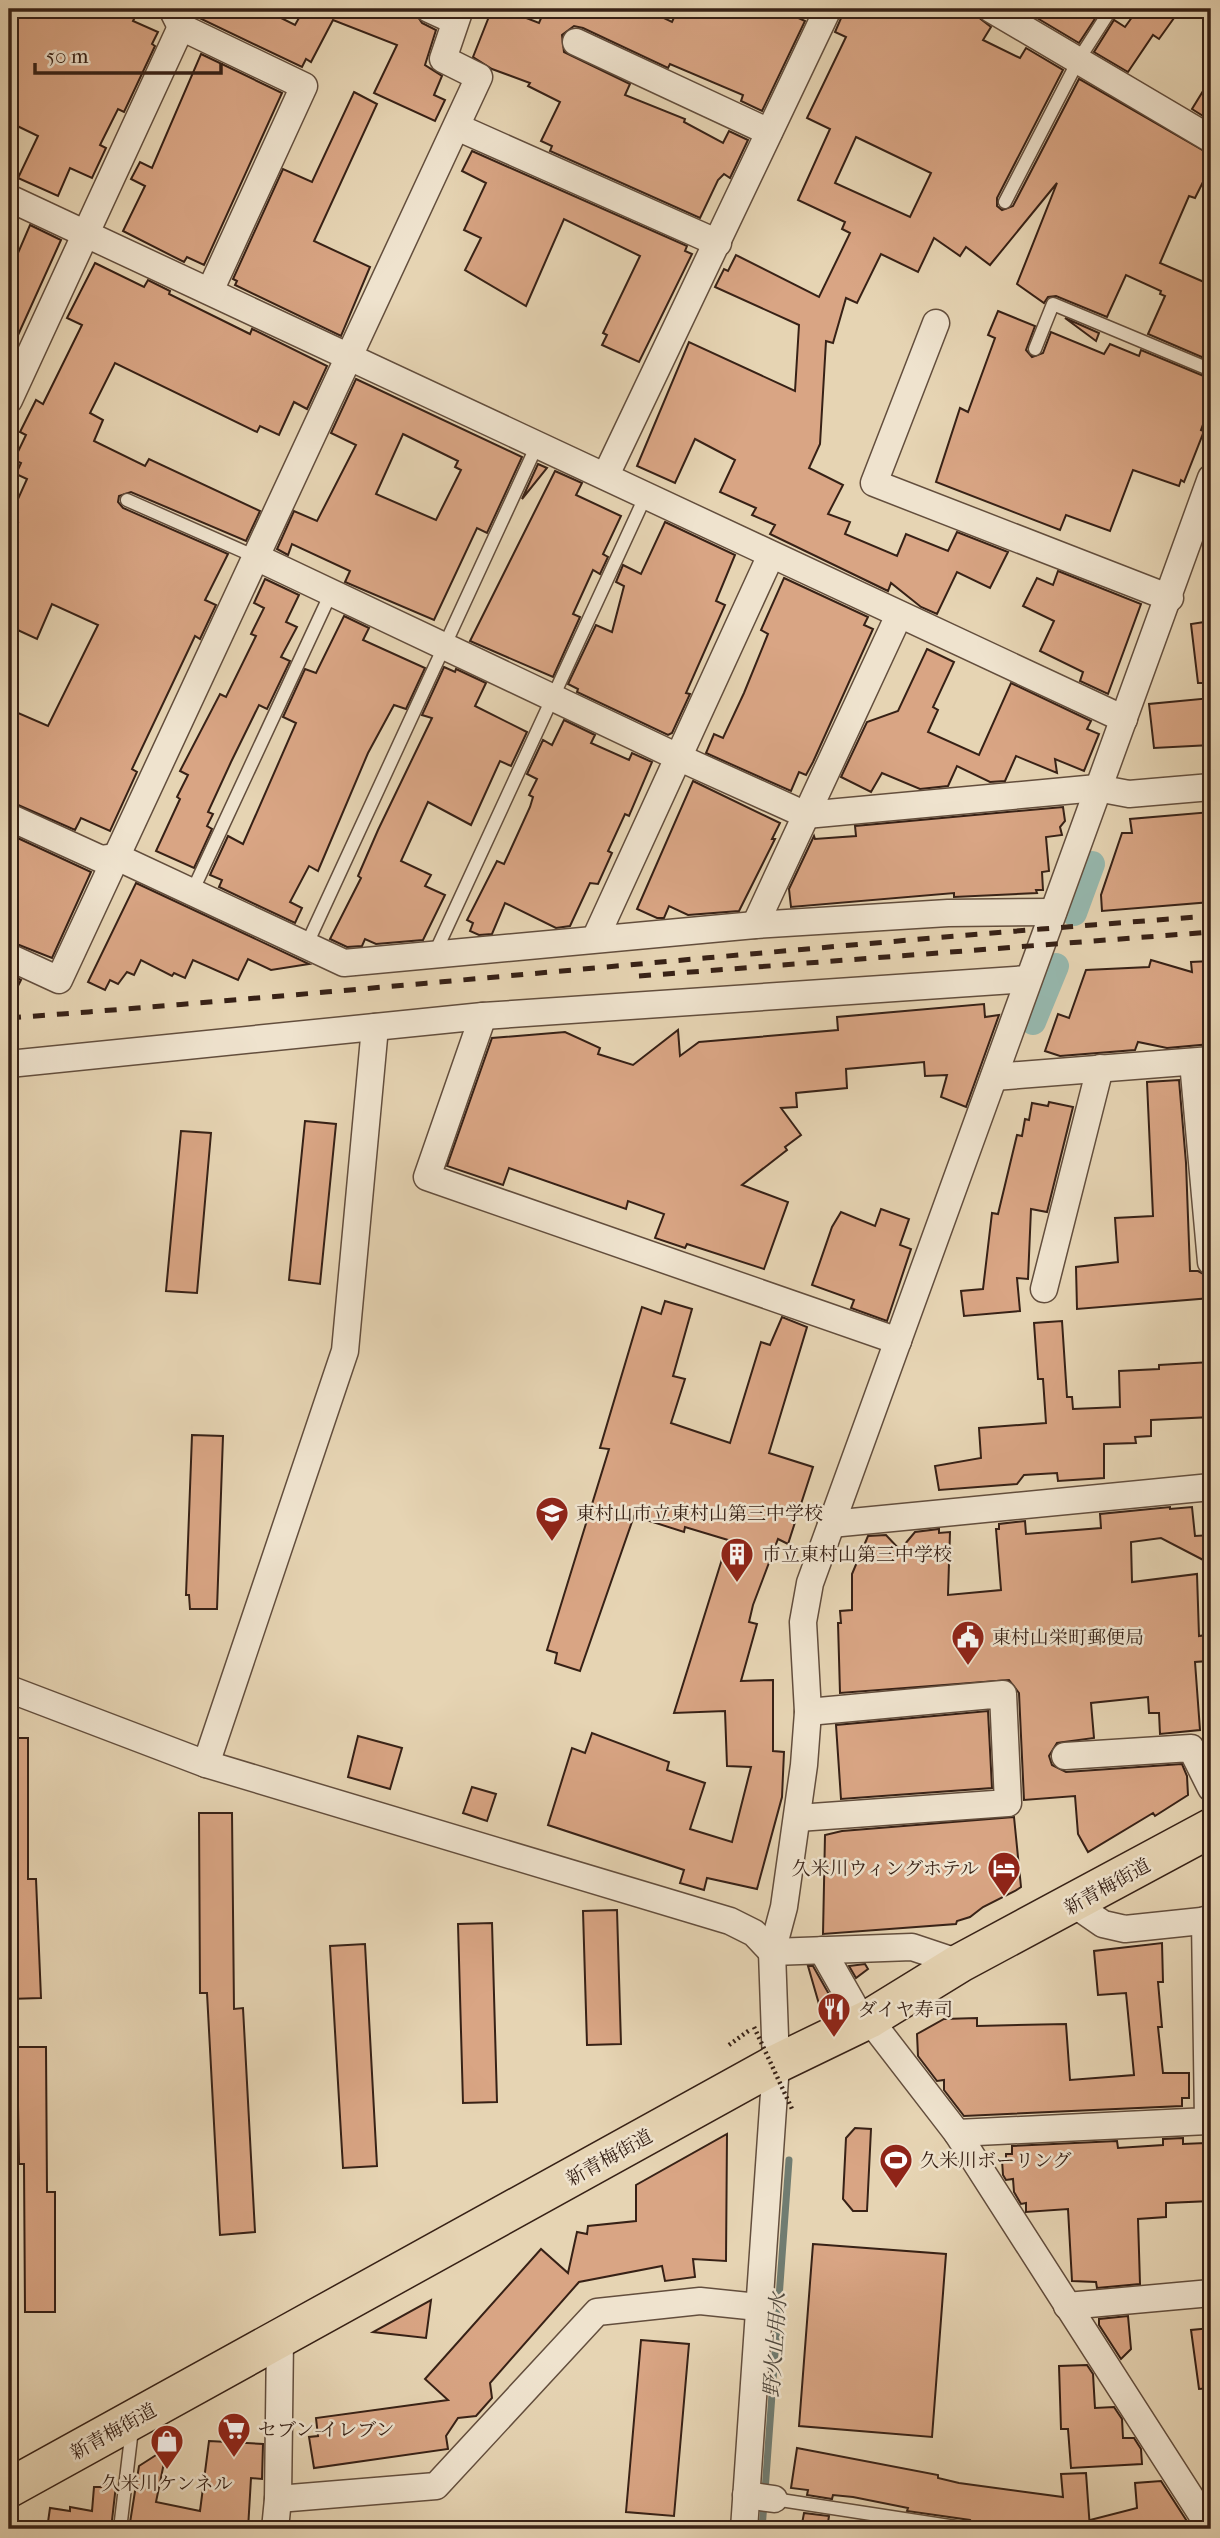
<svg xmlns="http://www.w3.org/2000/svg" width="1220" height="2538" font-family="'IM FELL French Canon','Noto Serif JP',serif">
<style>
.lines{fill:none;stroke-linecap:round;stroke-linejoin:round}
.stream{stroke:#707c71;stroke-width:7}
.canal{stroke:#96b8ae;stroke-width:26}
.building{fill:#d9a584;stroke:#372116;stroke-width:2;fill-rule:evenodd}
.service-casing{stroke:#634e3d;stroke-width:15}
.minor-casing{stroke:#634e3d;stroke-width:29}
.primary-casing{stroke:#372116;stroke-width:41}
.path{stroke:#372116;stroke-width:4.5;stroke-dasharray:2 3.5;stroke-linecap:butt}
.service{stroke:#efe3ce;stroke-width:12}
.minor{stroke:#efe3ce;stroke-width:26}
.primary{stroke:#e6d4b3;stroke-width:38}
.rail{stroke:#372116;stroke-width:5;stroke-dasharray:12 12;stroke-linecap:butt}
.path-bridge{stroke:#372116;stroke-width:4.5;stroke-dasharray:2 3.5;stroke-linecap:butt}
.labels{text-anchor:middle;stroke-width:5;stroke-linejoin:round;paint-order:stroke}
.poi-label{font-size:19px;fill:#372116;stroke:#efe3ce;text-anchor:start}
.street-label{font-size:19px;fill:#372116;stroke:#efe3ce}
.water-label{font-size:21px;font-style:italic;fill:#4f473c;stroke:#efe3ce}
</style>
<rect width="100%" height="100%" fill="#e6d4b3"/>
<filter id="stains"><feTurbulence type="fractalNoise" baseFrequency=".00286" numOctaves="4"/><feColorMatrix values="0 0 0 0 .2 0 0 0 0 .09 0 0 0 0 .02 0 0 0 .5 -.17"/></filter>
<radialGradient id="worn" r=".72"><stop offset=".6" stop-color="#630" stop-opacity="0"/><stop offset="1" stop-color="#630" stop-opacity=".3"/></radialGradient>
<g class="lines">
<g class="stream">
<polyline points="765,2491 789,2160"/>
<polyline points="762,2529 764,2503"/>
</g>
<g class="canal">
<polyline points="1074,913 1092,864"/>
<polyline points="1033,1022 1056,966"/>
</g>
</g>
<g class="building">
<polygon points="9,9 139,9 133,21 158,32 152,44 155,46 124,112 118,109 100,145 106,148 92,178 70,168 58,196 18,178 38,136 9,122"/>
<polygon points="189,9 263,9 295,25 304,9 406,9 414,11 422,23 436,30 425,65 442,76 434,95 445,100 435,121 374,93 397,45 333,20 311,62 306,59 302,67 193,15"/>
<polygon points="492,9 503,9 539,23 545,9 645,9 672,22 678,9 779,9 805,21 762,111 741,101 743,95 670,64 668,68 583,28 574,26 562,35 564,52 630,84 625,95 685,119 684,122 723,143 729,131 748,140 730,178 724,174 718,180 700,218 550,151 552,146 541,141 560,102 528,86 530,83 492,69 473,57"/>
<path d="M 845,9 L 975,9 L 978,17 L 991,27 L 983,40 L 1020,58 L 1026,48 L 1063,70 L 997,198 L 997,206 L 1002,210 L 1013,206 L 1079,79 L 1211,155 L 1211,165 L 1203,182 L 1195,198 L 1189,196 L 1160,263 L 1211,285 L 1211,361 L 1148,334 L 1165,296 L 1160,294 L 1161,291 L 1126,275 L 1107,317 L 1056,296 L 1048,297 L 1044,303 L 1017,284 L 1057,183 L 990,265 L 966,247 L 960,256 L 934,238 L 918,272 L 881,254 L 857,303 L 846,298 L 833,343 L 826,341 L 820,444 L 809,468 L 843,485 L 828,514 L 850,522 L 845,534 L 897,556 L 906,534 L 948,551 L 957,532 L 1008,552 L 990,588 L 957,572 L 937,614 L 921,607 L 891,583 L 888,591 L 770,534 L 775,525 L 752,515 L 756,508 L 720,492 L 735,460 L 695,439 L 675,483 L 637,466 L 689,342 L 795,391 L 799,325 L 715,287 L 724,269 L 728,271 L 736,255 L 819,297 L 850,233 L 842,229 L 845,222 L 798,200 L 830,129 L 807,118 L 846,37 L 835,32 ZM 856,137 L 931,173 L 910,217 L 835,183 Z"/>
<polygon points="1022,9 1097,9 1100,11 1079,43"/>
<polygon points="1138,9 1161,9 1174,18 1159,39 1153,35 1128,72 1094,52 1114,20 1125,27"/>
<polygon points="201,54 282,93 204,265 187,257 184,262 123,231 145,186 131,179 140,162 152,168"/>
<polygon points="1211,78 1211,121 1192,109"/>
<polygon points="354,92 377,104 314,241 370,267 341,336 235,285 237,281 233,279 283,169 312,182"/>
<polygon points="472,151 687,246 685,251 692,254 639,362 602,345 607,335 603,333 640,256 564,219 526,306 465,270 481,238 464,230 486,183 462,171"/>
<polygon points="30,225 61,240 9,355 9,274"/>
<polygon points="95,263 144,287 148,280 170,291 169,294 250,334 252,329 327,366 307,409 294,402 279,435 260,426 257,432 115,363 90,413 103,420 94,441 145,466 149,459 260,511 246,541 131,492 119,496 118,502 123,508 228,554 205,600 216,605 200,639 195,636 132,769 137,772 110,831 81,818 75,830 9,801 9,709 48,726 98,625 52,604 37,639 9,626 9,543 18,523 9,519 27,479 16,474 21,463 14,460 26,435 20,432 36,400 43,404 82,325 67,318"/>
<polygon points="998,311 1035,326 1026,350 1032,357 1043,353 1051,332 1104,354 1110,344 1139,356 1141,350 1211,379 1211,402 1201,430 1204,431 1184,482 1181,480 1179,486 1133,470 1110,531 1066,515 1060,530 936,482 960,408 968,412 995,338 988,335"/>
<polygon points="1065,318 1099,333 1096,341"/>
<path d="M 356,379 L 522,457 L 487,533 L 477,528 L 434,620 L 345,582 L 350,571 L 292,544 L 288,555 L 277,549 L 294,511 L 317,521 L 356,445 L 331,433 ZM 403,434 L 458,461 L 455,467 L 461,470 L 436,520 L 376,494 Z"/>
<polygon points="538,464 547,468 522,499"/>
<polygon points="555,471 582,483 576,495 621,516 603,554 608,557 600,574 593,570 573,614 580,617 553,677 470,641"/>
<polygon points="665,522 735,555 716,601 725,605 686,693 690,694 672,733 668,735 577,692 578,689 568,684 596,625 612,632 624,586 616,582 623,565 641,574"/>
<polygon points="1058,571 1141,604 1108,694 1080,681 1083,672 1040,651 1054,621 1023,606 1037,578 1053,585"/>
<polygon points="784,578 868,617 864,625 873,629 813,762 806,775 799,772 791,791 706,753 714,734 723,738 744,693 768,634 761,630"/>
<polygon points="265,579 299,595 286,622 297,627 281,657 290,661 267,709 259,705 231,762 208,812 213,814 207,826 212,829 194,868 156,851 180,799 177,797 188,775 180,771 220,694 226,697 256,636 251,634 264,608 254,603"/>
<polygon points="344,616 369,628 363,640 425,668 406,709 394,705 368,753 318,871 309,866 290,902 302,908 295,923 219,887 222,880 210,875 228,836 243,844 296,723 283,717 305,669 316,673"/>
<polygon points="1211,621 1211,683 1198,683 1191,624"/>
<polygon points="927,649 954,662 933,707 938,710 928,732 979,755 1011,683 1091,721 1087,729 1099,734 1084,771 1055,759 1057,773 1016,756 1005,781 990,782 957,766 948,786 920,789 882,773 871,792 841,777 867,722 898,711"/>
<polygon points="444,667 455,672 456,669 486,683 475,706 527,732 511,766 500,761 471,825 428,802 401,861 431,875 425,886 445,895 423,940 376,944 365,939 362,946 347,947 330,939 361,878 358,876 378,830 432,718 422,715"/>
<polygon points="1211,698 1211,745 1154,748 1149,704"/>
<polygon points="564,720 595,735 591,743 629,760 632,753 652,762 629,816 625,814 608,851 612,853 598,884 590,883 570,926 556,928 505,903 492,934 479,935 470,931 473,923 467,920 497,861 504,864 530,807 533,797 529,795 537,779 527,774 543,740 552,745"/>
<polygon points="693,781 780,823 772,839 775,839 739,911 688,915 669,906 664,918 657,918 637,909"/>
<polygon points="1063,807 1065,821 1060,827 1062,835 1046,837 1049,871 1042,872 1043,890 1036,890 1037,893 954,897 954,893 791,907 789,889 814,836 815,839 856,836 855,826"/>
<polygon points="1211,812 1211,902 1102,911 1101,895 1122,833 1132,833 1130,819"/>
<polygon points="9,834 91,872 52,958 9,941"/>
<polygon points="136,883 309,964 271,970 248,959 238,980 193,960 185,978 174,973 172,976 141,960 134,975 127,972 118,984 110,980 105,990 88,982"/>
<polygon points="1151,960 1192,972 1191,962 1211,961 1211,1044 1167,1048 1138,1042 1135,1050 1060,1056 1045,1051 1058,1014 1069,1018 1086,970 1149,967"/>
<polygon points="9,974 21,980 9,1004"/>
<polygon points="984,1004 985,1017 999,1015 966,1107 941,1097 947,1075 925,1076 924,1062 846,1069 847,1088 796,1093 797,1107 781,1108 801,1135 785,1147 787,1150 742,1185 788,1202 764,1269 687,1244 685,1248 655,1238 664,1214 628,1201 626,1209 509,1168 503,1185 447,1166 492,1038 565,1032 600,1048 598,1054 633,1065 678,1030 680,1056 699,1042 838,1030 837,1017"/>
<polygon points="1179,1080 1186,1163 1190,1271 1198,1271 1211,1278 1211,1298 1077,1309 1076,1267 1118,1262 1115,1218 1153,1216 1147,1082"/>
<polygon points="1049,1102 1073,1107 1047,1212 1031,1209 1028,1279 1017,1278 1020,1311 964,1316 961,1291 983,1289 992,1213 998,1214 1017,1135 1022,1136 1025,1119 1029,1120 1032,1103 1048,1106"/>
<polygon points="305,1121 336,1124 320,1284 289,1280"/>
<polygon points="181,1131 211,1133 197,1293 166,1291"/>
<polygon points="881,1209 909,1219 900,1245 911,1249 887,1321 851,1308 854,1300 812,1285 832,1227 841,1212 875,1226"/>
<polygon points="665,1301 692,1309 673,1376 685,1379 671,1423 730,1443 761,1342 770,1345 782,1317 807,1327 769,1453 813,1467 788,1544 778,1539 753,1605 749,1622 757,1624 741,1681 773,1680 773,1751 784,1752 782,1797 757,1889 707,1878 704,1890 680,1883 684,1870 548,1825 572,1748 585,1753 592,1733 669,1762 667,1770 705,1783 690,1829 732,1842 751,1767 727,1766 725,1711 674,1713 728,1540 685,1527 684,1532 634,1516 580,1671 555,1663 557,1653 547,1650 609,1449 600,1448 642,1307 661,1314"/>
<polygon points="1062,1321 1067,1397 1072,1397 1073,1409 1120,1407 1119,1371 1159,1369 1159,1365 1211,1362 1211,1417 1151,1420 1151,1436 1135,1437 1136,1443 1104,1444 1104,1478 1058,1481 1057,1473 1024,1475 1017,1484 939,1490 935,1466 981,1458 979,1428 1046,1423 1043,1379 1038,1379 1034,1323"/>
<polygon points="192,1435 223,1436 217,1609 190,1609 189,1595 186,1595"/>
<polygon points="1170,1507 1170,1509 1192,1507 1195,1536 1211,1535 1211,1564 1161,1538 1131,1542 1132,1582 1197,1574 1199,1636 1206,1635 1208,1661 1195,1662 1200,1730 1160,1734 1159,1713 1149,1713 1148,1697 1091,1703 1094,1738 1057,1743 1049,1756 1052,1765 1066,1772 1182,1764 1187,1776 1188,1795 1155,1816 1153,1813 1088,1852 1078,1834 1075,1796 1024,1800 1019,1693 1009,1680 840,1693 838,1623 841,1623 840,1611 852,1610 852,1574 868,1536 886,1535 900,1550 915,1532 939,1529 939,1533 950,1532 948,1595 1001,1590 996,1529 999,1529 999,1524 1025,1521 1026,1534 1101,1528 1100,1514"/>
<polygon points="988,1711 992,1788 841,1799 836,1725"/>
<polygon points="358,1736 402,1748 390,1789 348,1777"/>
<polygon points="9,1738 28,1738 28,1879 36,1879 41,1998 9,1999"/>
<polygon points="472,1787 496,1794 487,1821 463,1813"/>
<polygon points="199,1813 232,1813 234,2009 243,2008 255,2232 220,2235 207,1993 200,1993"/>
<polygon points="1014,1817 1021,1887 1015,1891 983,1907 970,1917 957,1921 956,1924 823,1934 825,1835 842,1831"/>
<polygon points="617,1910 621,2044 587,2045 583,1911"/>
<polygon points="492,1923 497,2102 463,2103 458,1924"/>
<polygon points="1162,1943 1163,1982 1158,1982 1162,2027 1158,2027 1163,2073 1189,2073 1189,2098 1182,2098 1182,2106 964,2116 944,2090 944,2080 937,2081 918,2056 917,2034 944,2019 977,2018 977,2026 1066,2024 1070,2080 1134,2075 1126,1993 1098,1995 1094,1951"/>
<polygon points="365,1944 377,2166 343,2168 330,1946"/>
<polygon points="865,1964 868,1969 856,1978 849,1966"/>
<polygon points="808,1966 813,1966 830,1996 819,2004"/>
<polygon points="17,2047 46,2047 47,2192 55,2192 55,2312 25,2312 24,2164 19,2164"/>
<polygon points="855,2128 871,2129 867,2211 853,2211 843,2199 846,2138"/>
<polygon points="727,2134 726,2261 693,2259 695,2277 665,2281 662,2266 579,2282 490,2383 492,2398 476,2416 458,2418 446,2436 448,2449 314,2468 309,2437 318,2436 316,2418 448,2400 425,2379 541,2249 568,2273 577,2232 587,2234 588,2226 636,2221 636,2185"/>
<polygon points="1183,2138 1183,2144 1205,2143 1205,2147 1208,2146 1211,2201 1166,2203 1166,2217 1138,2219 1140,2284 1097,2288 1096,2282 1072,2281 1068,2209 1026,2212 1026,2203 1021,2204 1014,2192 1013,2179 1006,2180 1003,2175 1002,2160 1006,2160 1006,2154 1012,2154 1012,2146 1117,2141 1118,2148 1163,2145 1163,2139"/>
<polygon points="813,2244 946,2254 932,2437 799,2426"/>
<polygon points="431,2300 426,2338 373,2332"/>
<polygon points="1128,2316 1131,2349 1121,2359 1099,2325 1099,2319"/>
<polygon points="1211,2328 1211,2388 1199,2389 1191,2330"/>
<polygon points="641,2340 689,2344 674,2516 626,2512"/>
<polygon points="1087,2365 1093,2374 1095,2408 1114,2407 1122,2419 1123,2438 1134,2438 1141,2449 1142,2464 1071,2468 1068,2429 1061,2429 1059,2366"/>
<polygon points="209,2441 263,2444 262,2479 251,2478 248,2529 129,2529 139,2466 167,2448 156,2502 200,2511"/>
<polygon points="797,2448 938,2475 938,2478 959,2483 1063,2497 1061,2474 1086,2473 1090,2529 978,2529 970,2520 907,2511 908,2508 853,2497 833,2495 832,2499 807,2495 808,2490 791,2488"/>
<polygon points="1161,2481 1192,2529 1091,2529 1090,2520 1137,2508 1135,2483"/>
<polygon points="102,2484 116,2485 111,2529 47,2529 50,2508 70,2511 70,2507 92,2511 94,2487 101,2487"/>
<polygon points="804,2513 829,2516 827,2529 801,2529"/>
</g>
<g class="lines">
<defs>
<g id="service">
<polyline points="1005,202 1079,59 1111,9"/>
<polyline points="1035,349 1053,304 1211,370"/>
<polyline points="127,500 256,557"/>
<polyline points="192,892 331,593"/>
<polyline points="306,946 538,443"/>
<polyline points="434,955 646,495"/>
<polyline points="774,2499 969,2529"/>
<polyline points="120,2529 132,2429"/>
</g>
<g id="minor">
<polyline points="172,9 181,27 304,86 210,291"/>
<polyline points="429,9 455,21"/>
<polyline points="991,9 1211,139"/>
<polyline points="576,42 769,132"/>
<polyline points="457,127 718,243"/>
<polyline points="9,198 1124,719"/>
<polyline points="936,323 874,483 1170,598"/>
<polyline points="9,400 181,27"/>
<polyline points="606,475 828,9"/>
<polyline points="256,557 680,758 806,815 1097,788 1129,794 1211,787"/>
<polyline points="9,817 101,859 117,857 344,963 755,925 948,913 1053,912"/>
<polyline points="755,925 899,615"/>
<polyline points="595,939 771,555"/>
<polyline points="9,957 59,980 479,77 443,59 460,9"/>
<polyline points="483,1016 427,1177 898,1341"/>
<polyline points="1193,1062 1211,1262"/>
<polyline points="9,1064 483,1016 1028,979"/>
<polyline points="994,1077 1211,1060"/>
<polyline points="1044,1289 1100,1068"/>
<polyline points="831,1524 1211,1487"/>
<polyline points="9,1689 206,1764 730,1921 754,1933 772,1952 912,1947 960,1963"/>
<polyline points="1065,1756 1191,1748 1211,1788"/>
<polyline points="206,1764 345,1351 375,1027"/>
<polyline points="798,1818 1008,1803 1003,1694 808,1712"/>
<polyline points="1074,1904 1103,1924 1125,1929 1211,1920"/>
<polyline points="822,1950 863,2022"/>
<polyline points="869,2019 957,2133 1211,2529"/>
<polyline points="957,2133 1208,2121 1205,1920"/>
<polyline points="1067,2306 1211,2293"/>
<polyline points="746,2495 774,2499"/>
<polyline points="278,2499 436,2486 597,2312 700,2301 758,2307"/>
<polyline points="275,2529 278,2499 280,2338"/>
<polyline points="744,2529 776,2064 772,1952 784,1907 804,1765 808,1712 803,1622 810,1583 1211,478"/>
</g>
<polyline id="primary" points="9,2488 776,2064 869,2019 960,1963 1211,1828"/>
</defs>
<use href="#service" class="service-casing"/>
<use href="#minor" class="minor-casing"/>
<use href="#primary" class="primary-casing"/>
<polyline class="path" points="729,2045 751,2029"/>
<use href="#service" class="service"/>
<use href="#minor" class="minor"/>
<use href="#primary" class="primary"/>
<g class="rail">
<polyline points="639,976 1211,932"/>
<path d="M 9,1018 C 410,988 810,945 1211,916"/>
</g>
<polyline class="path-bridge" points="754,2027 792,2109"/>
</g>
<defs>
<symbol id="school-pin" viewBox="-11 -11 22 30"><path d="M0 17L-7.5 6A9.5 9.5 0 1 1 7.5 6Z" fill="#8f2418" stroke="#efe3ce"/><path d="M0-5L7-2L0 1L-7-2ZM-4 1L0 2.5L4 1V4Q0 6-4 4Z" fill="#fff"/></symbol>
<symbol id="building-pin" viewBox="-11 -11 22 30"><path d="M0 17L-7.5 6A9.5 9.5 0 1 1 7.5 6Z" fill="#8f2418" stroke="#efe3ce"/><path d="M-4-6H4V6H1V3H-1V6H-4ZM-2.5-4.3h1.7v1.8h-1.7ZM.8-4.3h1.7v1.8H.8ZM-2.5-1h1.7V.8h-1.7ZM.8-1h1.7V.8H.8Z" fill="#fff"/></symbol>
<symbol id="civic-pin" viewBox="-11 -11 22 30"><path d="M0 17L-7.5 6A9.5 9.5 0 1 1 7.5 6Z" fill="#8f2418" stroke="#efe3ce"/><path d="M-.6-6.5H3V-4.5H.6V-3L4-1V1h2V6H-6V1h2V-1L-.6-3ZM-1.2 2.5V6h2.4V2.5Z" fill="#fff"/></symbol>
<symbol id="hotel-pin" viewBox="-11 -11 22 30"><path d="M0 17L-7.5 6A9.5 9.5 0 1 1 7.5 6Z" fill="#8f2418" stroke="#efe3ce"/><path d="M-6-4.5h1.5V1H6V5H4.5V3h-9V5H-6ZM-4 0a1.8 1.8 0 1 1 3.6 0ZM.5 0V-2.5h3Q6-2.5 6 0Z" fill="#fff"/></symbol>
<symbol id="restaurant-pin" viewBox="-11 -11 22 30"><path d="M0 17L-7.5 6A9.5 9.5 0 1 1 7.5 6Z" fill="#8f2418" stroke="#efe3ce"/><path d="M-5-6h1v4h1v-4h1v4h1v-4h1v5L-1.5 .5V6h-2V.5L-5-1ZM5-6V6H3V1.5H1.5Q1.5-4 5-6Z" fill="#fff"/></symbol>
<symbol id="stadium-pin" viewBox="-11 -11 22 30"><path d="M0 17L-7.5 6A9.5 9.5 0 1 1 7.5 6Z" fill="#8f2418" stroke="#efe3ce"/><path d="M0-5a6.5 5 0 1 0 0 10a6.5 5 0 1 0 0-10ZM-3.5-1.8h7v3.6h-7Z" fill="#fff"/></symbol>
<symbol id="supermarket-pin" viewBox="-11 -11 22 30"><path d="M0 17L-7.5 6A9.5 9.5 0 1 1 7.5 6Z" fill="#8f2418" stroke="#efe3ce"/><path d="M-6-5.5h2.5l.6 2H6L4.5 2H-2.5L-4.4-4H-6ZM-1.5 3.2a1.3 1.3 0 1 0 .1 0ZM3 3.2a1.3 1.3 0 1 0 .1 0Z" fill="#fff"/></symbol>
<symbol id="shop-pin" viewBox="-11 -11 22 30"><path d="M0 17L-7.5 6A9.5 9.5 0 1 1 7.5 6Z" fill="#8f2418" stroke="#efe3ce"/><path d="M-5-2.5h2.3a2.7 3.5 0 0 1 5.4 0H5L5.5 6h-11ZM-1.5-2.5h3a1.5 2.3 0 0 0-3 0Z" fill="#fff"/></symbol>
</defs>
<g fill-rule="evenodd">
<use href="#school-pin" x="533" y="1494" width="38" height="52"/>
<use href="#building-pin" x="718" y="1535" width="38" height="52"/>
<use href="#civic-pin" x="949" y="1618" width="38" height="52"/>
<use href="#hotel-pin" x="985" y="1849" width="38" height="52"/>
<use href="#restaurant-pin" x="815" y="1990" width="38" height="52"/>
<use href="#stadium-pin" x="877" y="2141" width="38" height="52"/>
<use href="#supermarket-pin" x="215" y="2410" width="38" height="52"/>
<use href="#shop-pin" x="148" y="2422" width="38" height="52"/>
</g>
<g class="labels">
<g class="poi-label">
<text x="576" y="1520">東村山市立東村山第三中学校</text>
<text x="762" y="1561">市立東村山第三中学校</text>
<text x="992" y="1644">東村山栄町郵便局</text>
<text x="979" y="1875" text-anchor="end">久米川ウィングホテル</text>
<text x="858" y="2016">ダイヤ寿司</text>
<text x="920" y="2167">久米川ボーリング</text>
<text x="258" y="2436">セブン-イレブン</text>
<text x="167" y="2490" text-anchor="middle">久米川ケンネル</text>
</g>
<g class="street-label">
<text transform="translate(1107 1886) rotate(-29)" y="7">新青梅街道</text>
<text transform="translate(609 2157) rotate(-29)" y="7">新青梅街道</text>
<text transform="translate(113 2431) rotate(-29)" y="7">新青梅街道</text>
</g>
<g class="water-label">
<text transform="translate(775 2345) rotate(-86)" y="7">野火止用水</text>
</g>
</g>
<rect width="1220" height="2538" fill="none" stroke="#e6d4b3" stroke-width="35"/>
<rect x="10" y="10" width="1199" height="2517" fill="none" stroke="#372116" stroke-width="3.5"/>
<rect x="18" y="18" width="1185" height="2503" fill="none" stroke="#372116" stroke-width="2"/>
<path d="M35 63v10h186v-10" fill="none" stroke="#372116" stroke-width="3.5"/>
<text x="46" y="63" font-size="21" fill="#372116" stroke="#efe3ce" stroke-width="5" paint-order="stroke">50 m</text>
<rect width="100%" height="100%" filter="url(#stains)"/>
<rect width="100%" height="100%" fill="url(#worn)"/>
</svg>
